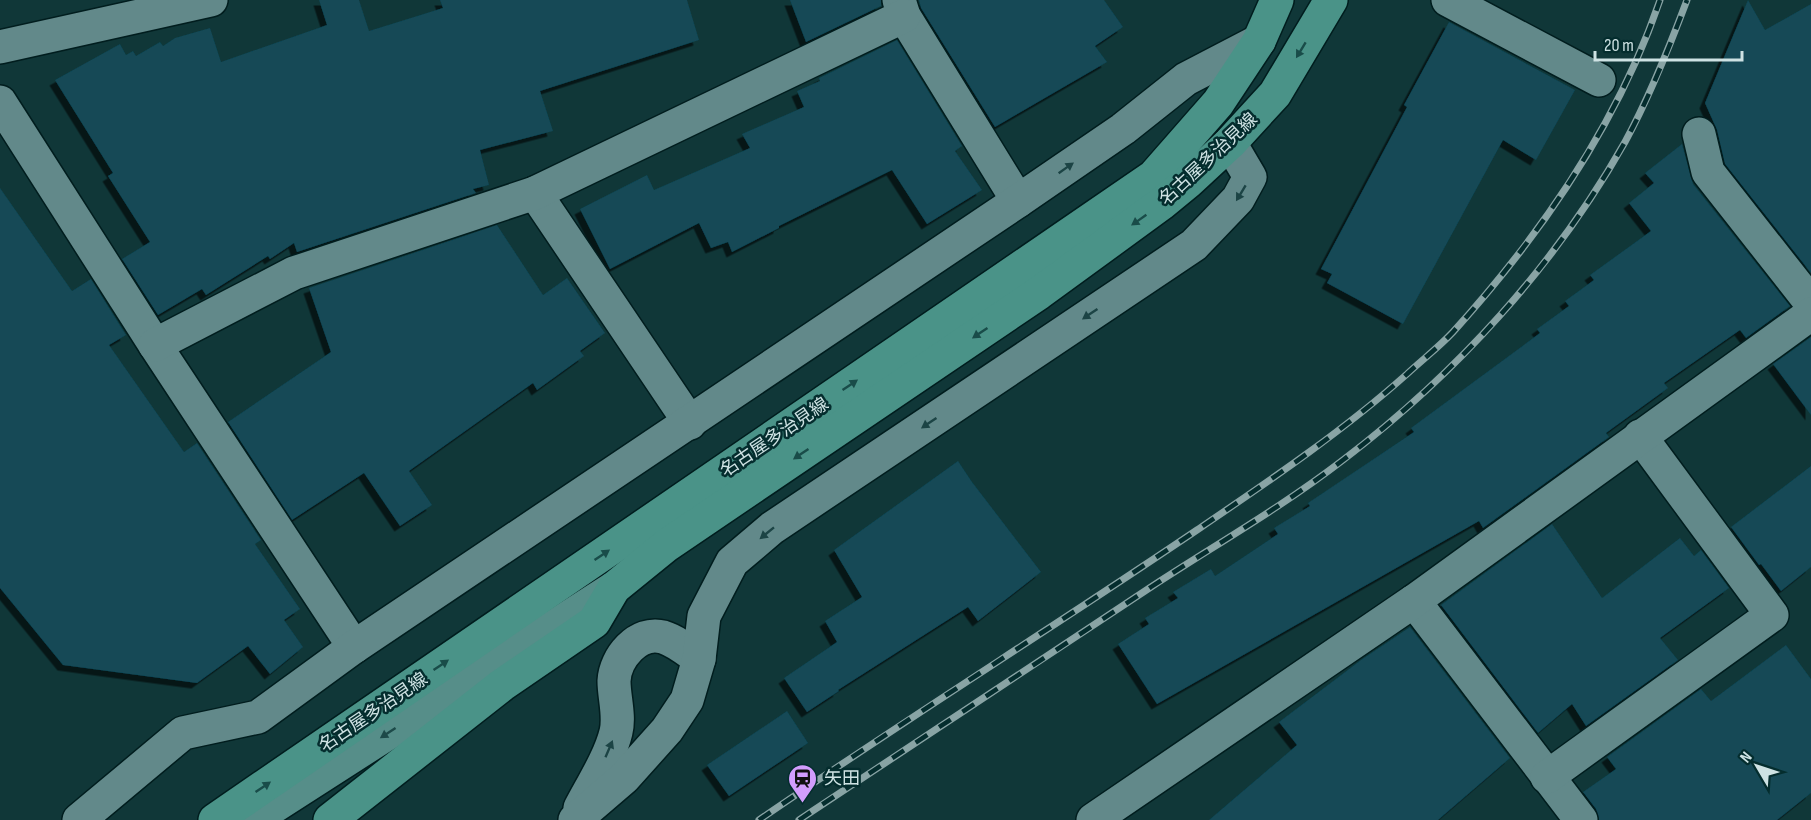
<svg xmlns="http://www.w3.org/2000/svg" width="1811" height="820" font-family="'Sofia Sans Condensed','Noto Sans JP',sans-serif">
<style>
.building{fill:#124857;filter:url(#shadow)}
.lines{fill:none;stroke-linecap:round;stroke-linejoin:round}
.street-casing{stroke:#011d1e;stroke-width:36}
.secondary-casing{stroke:#011d1e;stroke-width:36}
.primary-casing{stroke:#011d1e;stroke-width:36}
.street{stroke:#62898a;stroke-width:33}
.secondary{stroke:#568e89;stroke-width:33}
.primary{stroke:#4a9388;stroke-width:33}
.rail-casing{stroke:#89a4a5;stroke-width:7}
.rail{stroke:#042d2e;stroke-width:4.5;stroke-dasharray:14;stroke-linecap:butt}
.oneway{fill:#194c49}
.oneway2{fill:#1c4445}
.oneway3{fill:#1d4a49}
.labels{text-anchor:middle;stroke-width:5;stroke-linejoin:round;paint-order:stroke}
.street-label{font-size:18px;fill:#cee2e3;stroke:#042d2e}
.poi-label{font-size:18px;fill:#cee2e3;stroke:#042d2e;text-anchor:start}
</style>
<defs>
<filter id="shadow"><feDropShadow dx="-5.5" dy="5.5" stdDeviation="0" flood-color="#0009"/></filter>
</defs>
<rect width="100%" height="100%" fill="#103738"/>
<g class="building">
<polygon points="319,0 359,0 369,31 443,8 440,0 687,0 699,40 540,91 553,131 480,150 489,185 473,189 476,193 297,252 294,243 270,259 268,256 206,295 202,289 158,315 122,259 150,242 108,176 113,173 55,80 120,44 126,55 133,51 136,56 160,42 163,46 175,38 210,28 221,62 327,25"/>
<polygon points="790,0 881,0 881,6 806,42"/>
<polygon points="919,0 1104,0 1123,27 1095,46 1107,62 995,127 921,8"/>
<polygon points="1748,0 1765,30 1811,4 1811,273 1725,164 1717,130 1705,103"/>
<polygon points="1449,22 1575,90 1536,160 1503,140 1403,324 1327,283 1332,274 1321,269 1407,107 1404,105"/>
<polygon points="897,40 962,146 955,151 982,190 927,224 892,170 779,226 779,228 732,252 728,242 711,248 699,223 610,269 580,209 647,175 654,190 750,148 742,134 804,107 797,91 820,81 819,78"/>
<polygon points="1682,144 1693,184 1790,306 1746,338 1740,330 1664,383 1668,388 1606,433 1609,437 1483,528 1479,521 1157,704 1118,644 1149,624 1145,618 1178,598 1173,592 1211,569 1215,576 1278,534 1274,528 1310,506 1308,503 1414,432 1411,428 1540,333 1537,329 1569,306 1565,301 1594,280 1590,275 1651,231 1629,203 1654,183 1645,173"/>
<polygon points="0,188 72,291 91,279 126,335 109,345 184,452 197,443 261,540 255,544 300,609 284,620 303,647 270,674 248,646 197,683 63,665 0,588"/>
<polygon points="497,225 543,295 567,278 605,333 580,351 584,356 537,390 533,383 409,471 432,505 400,526 364,473 292,520 228,422 331,352 309,288"/>
<polygon points="1811,337 1811,415 1773,364"/>
<polygon points="958,461 972,482 1041,572 978,621 968,607 838,690 839,691 807,712 784,678 837,642 825,621 862,597 834,550"/>
<polygon points="1811,466 1811,567 1781,591 1761,564 1759,565 1731,527"/>
<polygon points="1552,524 1602,598 1680,538 1694,556 1701,550 1729,588 1660,638 1678,660 1586,726 1572,704 1538,733 1441,605"/>
<polygon points="1410,627 1510,758 1438,820 1209,820 1297,745 1279,722 1361,660"/>
<polygon points="1786,645 1811,679 1811,793 1777,820 1599,820 1596,809 1583,792 1616,769 1607,757 1701,689 1711,701"/>
<polygon points="787,711 808,743 729,796 707,765"/>
</g>
<g class="lines">
<defs>
<g id="street">
<polyline points="899,0 904,16 1018,201"/>
<polyline points="1448,0 1599,80"/>
<polyline points="0,47 211,0"/>
<polyline points="0,102 155,345 354,647"/>
<polyline points="1699,134 1708,172 1811,303"/>
<polyline points="535,193 690,423"/>
<polyline points="155,345 294,273 535,193 904,16"/>
<polyline points="1414,601 1581,820"/>
<polyline points="1547,777 1772,615 1640,436"/>
<path d="M 580,808 C 592,785 610,757 616,732 C 620,716 614,697 614,681 C 615,658 638,630 663,637 C 676,641 688,651 699,659"/>
<polyline points="79,820 183,733 258,717 354,647 1018,201 1123,129 1186,79 1259,41"/>
<polyline points="575,820 624,778 667,730 687,700 699,659 704,616 732,562 772,528 1194,245 1238,199 1250,177 1230,143"/>
<polyline points="1093,820 1414,601 1811,314"/>
</g>
<polyline id="secondary" points="253,820 614,588"/>
<g id="primary">
<polyline points="215,820 1154,176 1218,103 1259,41 1277,0"/>
<polyline points="330,820 502,685 594,622 614,588 667,545 1039,293 1161,204 1189,181 1230,143 1275,94 1331,0"/>
</g>
</defs>
<use href="#street" class="street-casing"/>
<use href="#secondary" class="secondary-casing"/>
<use href="#primary" class="primary-casing"/>
<use href="#street" class="street"/>
<use href="#secondary" class="secondary"/>
<use href="#primary" class="primary"/>
<defs>
<g id="rail">
<path d="M 759,820 C 903,721 1052,628 1197,530 C 1269,481 1342,432 1407,374 C 1422,360 1439,347 1453,332 C 1540,236 1618,123 1660,0"/>
<path d="M 799,820 C 916,742 1034,665 1151,587 C 1215,545 1282,507 1343,460 C 1456,374 1555,266 1625,142 C 1650,96 1669,48 1687,0"/>
</g>
</defs>
<use href="#rail" class="rail-casing"/>
<use href="#rail" class="rail"/>
</g>
<defs><path id="oneway-solid" d="M-6-.8H1V-3.2L6.5 0L1 3.2V.8H-6Z" transform="scale(1.5)"/></defs>
<g class="oneway">
<use href="#oneway-solid" transform="translate(1301 50) rotate(121)"/>
<use href="#oneway-solid" transform="translate(1139 220) rotate(145)"/>
<use href="#oneway-solid" transform="translate(980 333) rotate(146)"/>
<use href="#oneway-solid" transform="translate(850 385) rotate(-34)"/>
<use href="#oneway-solid" transform="translate(801 454) rotate(146)"/>
<use href="#oneway-solid" transform="translate(602 555) rotate(-34)"/>
<use href="#oneway-solid" transform="translate(441 665) rotate(-34)"/>
<use href="#oneway-solid" transform="translate(263 787) rotate(-34)"/>
</g>
<g class="oneway2">
<use href="#oneway-solid" transform="translate(1066 168) rotate(-35)"/>
<use href="#oneway-solid" transform="translate(1241 193) rotate(121)"/>
<use href="#oneway-solid" transform="translate(1090 314) rotate(146)"/>
<use href="#oneway-solid" transform="translate(929 423) rotate(146)"/>
<use href="#oneway-solid" transform="translate(767 533) rotate(141)"/>
<use href="#oneway-solid" transform="translate(609 749) rotate(-67)"/>
</g>
<use class="oneway3" href="#oneway-solid" transform="translate(388 733) rotate(147)"/>
<defs>
<symbol id="station-pin" viewBox="-11 -11 22 30"><path d="M0 17L-7.5 6A9.5 9.5 0 1 1 7.5 6Z" fill="#d29dfd" stroke="#042d2e"/><path d="M-3-6H3Q5-6 5-4V2Q5 4 3 4L4.5 6H3L1.5 4h-3L-3 6H-4.5L-3 4Q-5 4-5 2V-4Q-5-6-3-6ZM-3.5-4v3h7v-3ZM-3.5 1v1.5H-2V1ZM2 1v1.5H3.5V1Z" fill="#111"/></symbol>
</defs>
<g fill-rule="evenodd">
<use href="#station-pin" x="786" y="762" width="33" height="45"/>
</g>
<g class="labels">
<g class="street-label">
<text transform="translate(1208 159) rotate(-43)" y="6">名古屋多治見線</text>
<text transform="translate(774 437) rotate(-34)" y="6">名古屋多治見線</text>
<text transform="translate(373 712) rotate(-34)" y="6">名古屋多治見線</text>
</g>
<g class="poi-label">
<text x="824" y="784">矢田</text>
</g>
</g>
<g transform="translate(1757 766) rotate(309)" stroke="#042d2e" stroke-width="4.5" paint-order="stroke">
<path d="M0-4.5L10 22L0 15L-10 22Z" fill="#cee2e3"/>
<text y="-9" font-size="16" font-weight="bold" text-anchor="middle" fill="#cee2e3">N</text>
</g>
<path d="M1595 51v9h147v-9" fill="none" stroke="#cee2e3" stroke-width="3"/>
<text x="1604" y="51" font-size="18" fill="#cee2e3" stroke="#042d2e" stroke-width="4.5" paint-order="stroke">20 m</text>
</svg>
